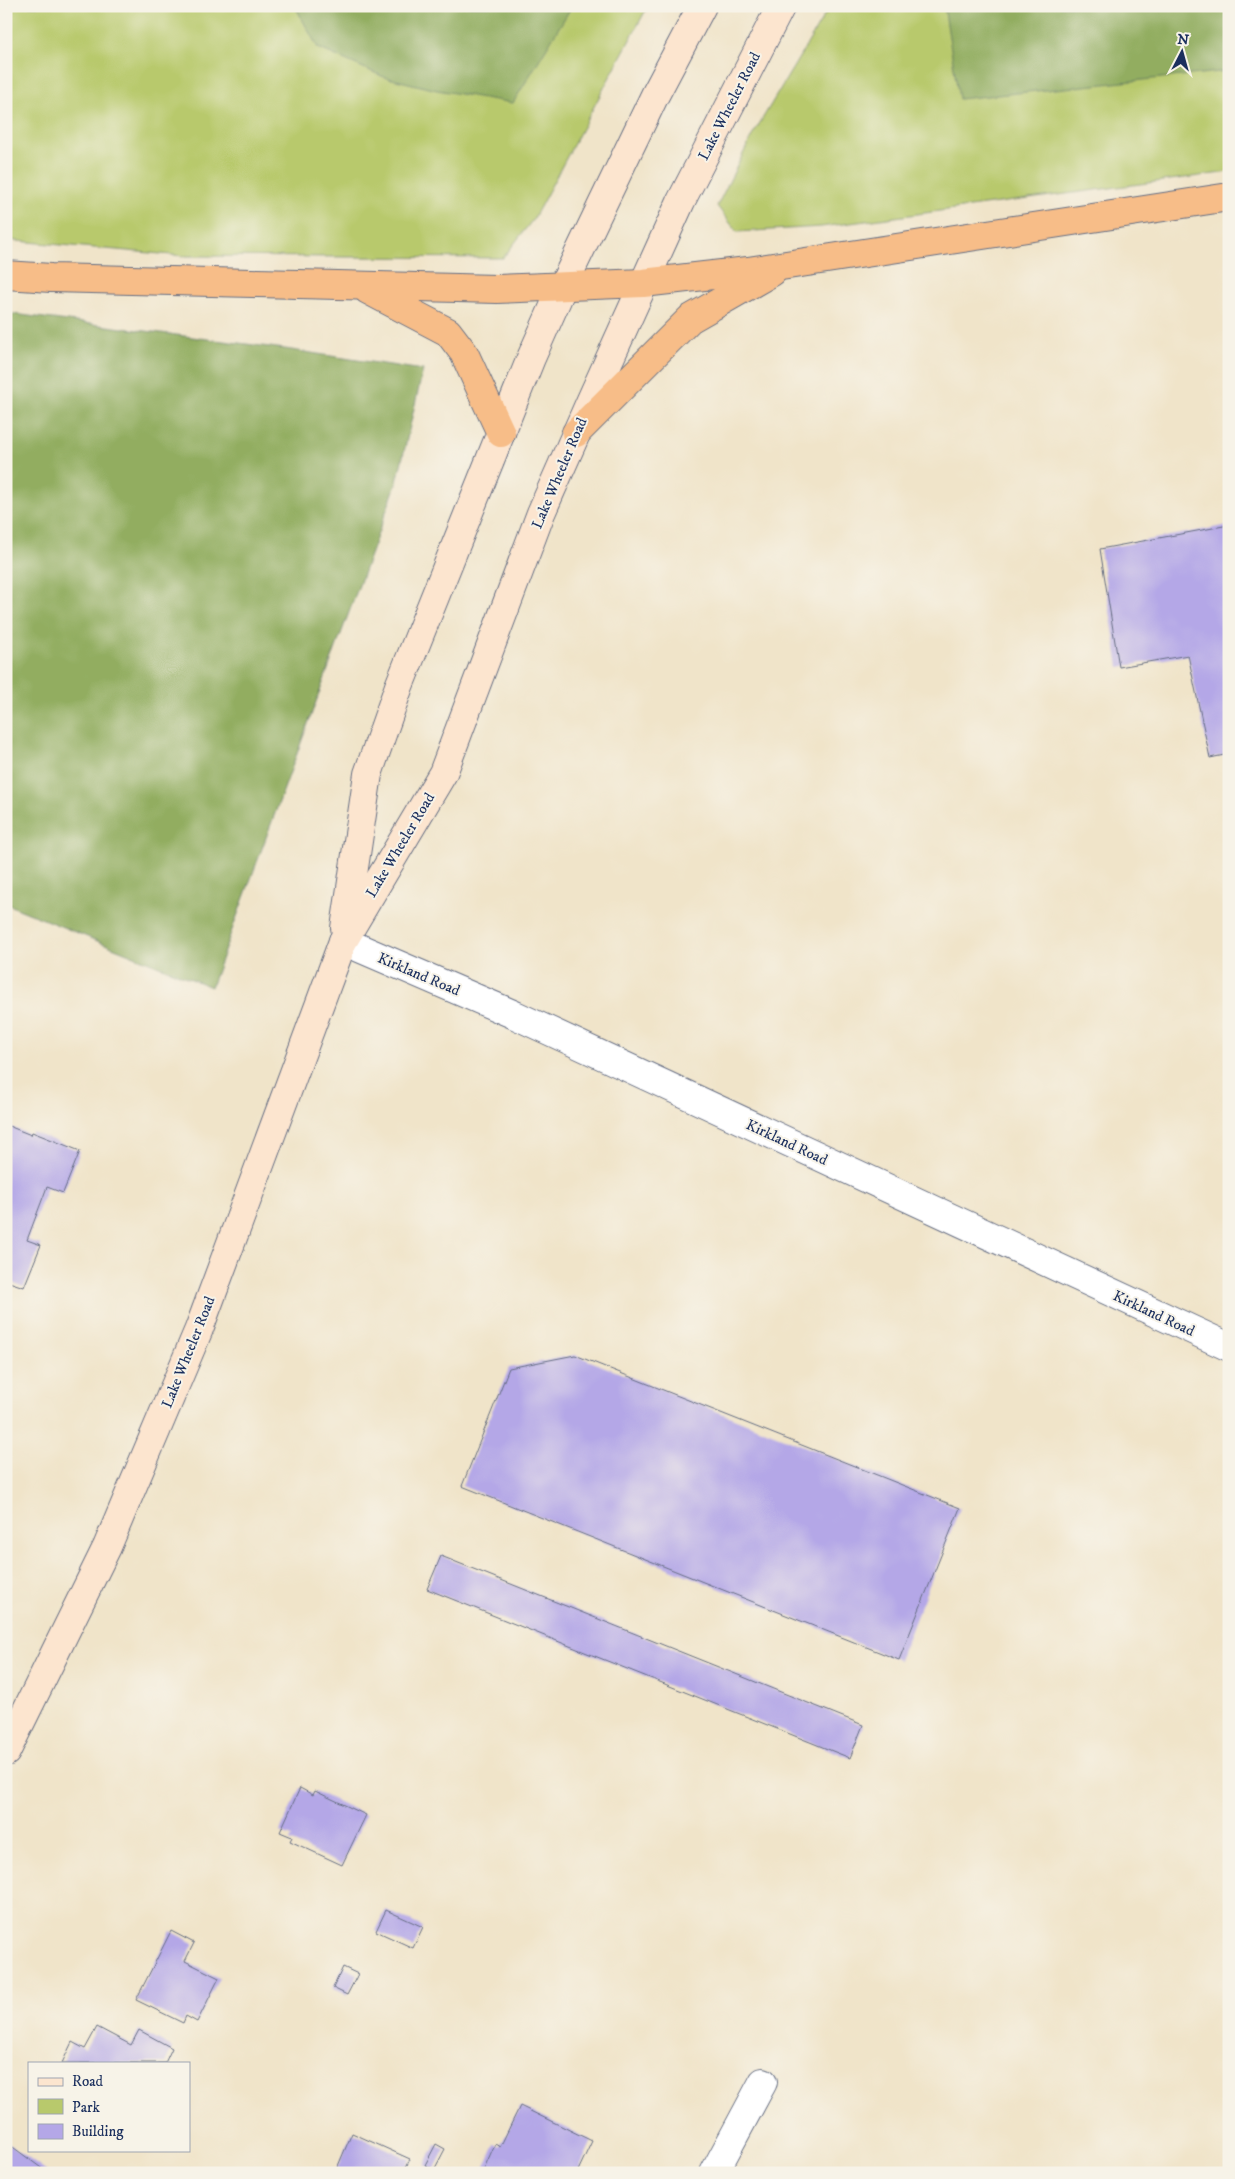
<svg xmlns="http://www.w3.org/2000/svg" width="1235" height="2179" font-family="'IM FELL DW Pica',serif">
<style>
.green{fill:#b8c96c;stroke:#6a7c65}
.forest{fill:#92ad60;stroke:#566e5f}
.building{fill:#b4a7e7}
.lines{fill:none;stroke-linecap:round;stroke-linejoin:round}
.street-casing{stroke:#666e83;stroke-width:30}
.secondary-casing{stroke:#666e83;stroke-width:30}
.highway-casing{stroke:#666e83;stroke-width:30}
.street{stroke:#fff;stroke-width:28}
.secondary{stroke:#fce5cf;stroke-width:28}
.highway{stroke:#f7bd88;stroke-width:28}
.labels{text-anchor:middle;stroke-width:4;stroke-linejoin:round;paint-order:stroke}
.street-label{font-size:15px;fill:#1b2f5e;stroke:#f7f3e8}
</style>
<rect width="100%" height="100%" fill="#f7f3e8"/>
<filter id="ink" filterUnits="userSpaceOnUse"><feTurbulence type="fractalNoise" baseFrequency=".02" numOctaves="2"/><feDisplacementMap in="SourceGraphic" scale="10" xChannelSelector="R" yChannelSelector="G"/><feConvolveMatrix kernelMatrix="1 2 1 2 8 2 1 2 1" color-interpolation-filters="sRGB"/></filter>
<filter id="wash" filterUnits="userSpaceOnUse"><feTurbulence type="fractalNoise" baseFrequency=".0096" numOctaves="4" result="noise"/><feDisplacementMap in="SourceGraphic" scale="20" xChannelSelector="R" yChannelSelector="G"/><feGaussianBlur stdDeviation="1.12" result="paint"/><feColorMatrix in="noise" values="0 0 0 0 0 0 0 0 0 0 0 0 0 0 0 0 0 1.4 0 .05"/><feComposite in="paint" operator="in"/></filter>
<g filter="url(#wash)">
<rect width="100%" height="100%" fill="#f0e4c9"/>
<g class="green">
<polygon points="6,6 648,6 534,218 503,258 183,256 6,240"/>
<polygon points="830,6 1229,6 1229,172 821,227 737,232 717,206 752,136"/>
</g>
<g class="forest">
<polygon points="295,6 572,6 513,103 437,90 384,77 318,48"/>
<polygon points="944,6 1229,6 1229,71 959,99"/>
<polygon points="6,313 285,349 423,370 397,482 211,987 6,904"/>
</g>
<g id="blocks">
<g class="building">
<polygon points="1229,525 1229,754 1210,758 1188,655 1119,667 1100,549"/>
<polygon points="6,1125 31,1135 32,1132 80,1151 63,1193 47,1187 27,1240 41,1245 24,1287 6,1281"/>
<polygon points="575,1355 960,1508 899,1660 462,1486 509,1368"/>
<polygon points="441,1556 863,1725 850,1758 427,1589"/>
<polygon points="300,1788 313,1795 315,1791 366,1815 342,1865 290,1841 292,1837 280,1832"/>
<polygon points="386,1910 423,1927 413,1948 376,1931"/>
<polygon points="171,1931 194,1943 185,1961 219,1978 197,2022 186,2016 183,2023 136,2000"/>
<polygon points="343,1967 358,1974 347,1995 333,1988"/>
<polygon points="97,2027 131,2045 139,2030 172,2048 165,2063 62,2063 72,2042 85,2049"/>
<polygon points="520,2106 592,2141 577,2173 482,2173 495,2144 500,2147"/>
<polygon points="352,2133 410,2159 403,2173 335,2173"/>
<polygon points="6,2142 48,2173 6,2173"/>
<polygon points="436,2144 445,2149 434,2170 425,2165"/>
</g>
</g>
</g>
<g filter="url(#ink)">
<use href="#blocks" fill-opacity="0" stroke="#666e83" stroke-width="1"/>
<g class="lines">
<defs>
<g id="street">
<polyline points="343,941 515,1015 1229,1347"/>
<polyline points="714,2173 763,2082"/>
</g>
<g id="secondary">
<polyline points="345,928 368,774 399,686 531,358 563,286 655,95 702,6"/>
<polyline points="6,1752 107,1547 199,1329 343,941 443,773 541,513 591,400 681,201 781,6"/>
</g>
<g id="highway">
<polyline points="6,275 51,278 497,289 643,283 748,271 1229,197"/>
<polyline points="368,290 448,332 464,353 501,433"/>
<polyline points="576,433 690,319 772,272"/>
</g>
</defs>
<use href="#street" class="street-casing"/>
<use href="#secondary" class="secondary-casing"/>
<use href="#highway" class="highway-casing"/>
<use href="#street" class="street"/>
<use href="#secondary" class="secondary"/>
<use href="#highway" class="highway"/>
</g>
</g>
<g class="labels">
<g class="street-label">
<text transform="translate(729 106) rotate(-63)" y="5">Lake Wheeler Road</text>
<text transform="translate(559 473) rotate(-67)" y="5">Lake Wheeler Road</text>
<text transform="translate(400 845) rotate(-59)" y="5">Lake Wheeler Road</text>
<text transform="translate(419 974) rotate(23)" y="5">Kirkland Road</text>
<text transform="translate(787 1142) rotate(25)" y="5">Kirkland Road</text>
<text transform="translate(1154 1313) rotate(25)" y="5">Kirkland Road</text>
<text transform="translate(188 1352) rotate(-68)" y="5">Lake Wheeler Road</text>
</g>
</g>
<rect width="1235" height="2179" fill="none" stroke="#f7f3e8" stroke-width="25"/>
<rect x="28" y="2062" width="162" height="90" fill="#f7f3e8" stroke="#9fa5b1"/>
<rect x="38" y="2078" width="25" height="8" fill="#fce5cf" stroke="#9fa5b1"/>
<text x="72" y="2086" font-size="15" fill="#1b2f5e">Road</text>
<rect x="38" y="2099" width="25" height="15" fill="#b8c96c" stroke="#9fa5b1"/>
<text x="72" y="2112" font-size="15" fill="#1b2f5e">Park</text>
<rect x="38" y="2124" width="25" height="15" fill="#b4a7e7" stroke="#9fa5b1"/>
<text x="72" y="2136" font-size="15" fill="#1b2f5e">Building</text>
<g transform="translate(1182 52) rotate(6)" stroke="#f7f3e8" stroke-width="4" paint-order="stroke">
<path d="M0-4L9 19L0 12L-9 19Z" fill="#1b2f5e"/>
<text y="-8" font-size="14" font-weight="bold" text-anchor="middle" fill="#1b2f5e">N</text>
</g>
</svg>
